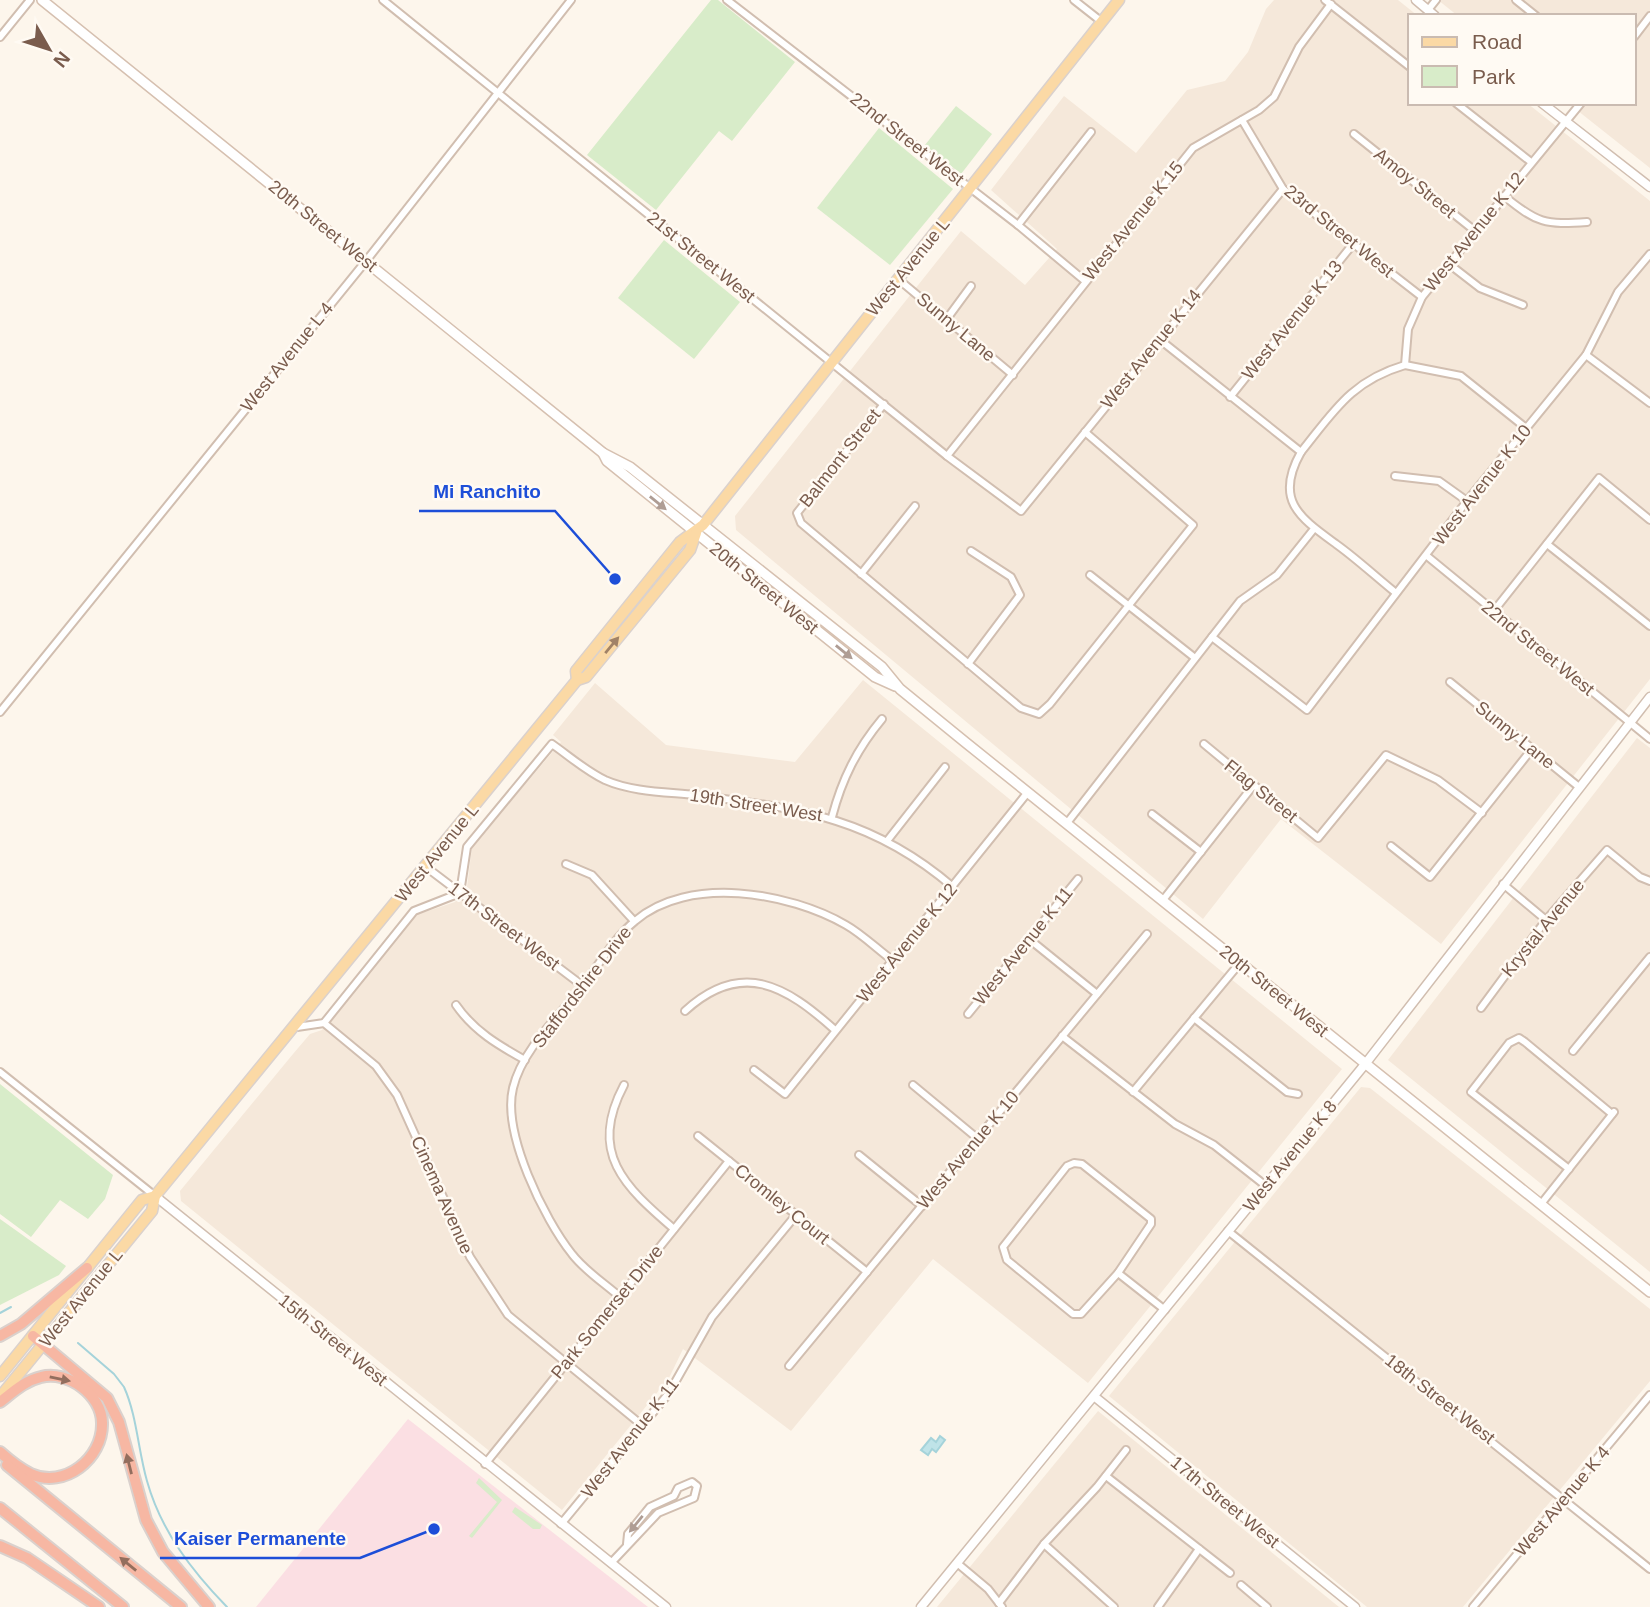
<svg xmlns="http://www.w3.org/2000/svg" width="1650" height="1607" font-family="Arial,sans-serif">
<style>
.residential{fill:#f5e8da}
.medical{fill:#fbdfe3}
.green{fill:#d8ecc9}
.water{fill:#bfe3e8;stroke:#a5d3da;stroke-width:2}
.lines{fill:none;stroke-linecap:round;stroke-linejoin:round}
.stream{stroke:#a5d3da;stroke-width:2}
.minor-casing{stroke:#d1beb0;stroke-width:10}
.tertiary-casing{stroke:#d1beb0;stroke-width:11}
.secondary-casing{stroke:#d6c0b0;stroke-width:12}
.primary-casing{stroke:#dad1cd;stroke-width:13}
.motorway-casing{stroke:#dad1cd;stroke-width:14}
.minor{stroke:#fff;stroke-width:6}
.tertiary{stroke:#fff;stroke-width:8}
.secondary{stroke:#fff;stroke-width:9}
.primary{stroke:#fbd9a5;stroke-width:10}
.motorway{stroke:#f7b7a3;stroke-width:10}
.oneway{fill:#af9d94}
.oneway2{fill:#a18267}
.oneway3{fill:#936e5e}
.labels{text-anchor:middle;stroke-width:5;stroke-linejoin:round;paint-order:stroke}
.street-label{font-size:18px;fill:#7a5c4d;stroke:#fffaf3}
.leader{fill:none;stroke:#1d4ed8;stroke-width:2.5}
.callout-dot{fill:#1d4ed8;stroke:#fffaf3;stroke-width:2.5}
.callout-label{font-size:19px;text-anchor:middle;font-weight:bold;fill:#1d4ed8;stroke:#fffaf3;stroke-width:5;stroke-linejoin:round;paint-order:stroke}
</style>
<rect width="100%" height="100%" fill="#fdf6ec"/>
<g class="residential">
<polygon points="1274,0 1398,0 1418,16 1410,16 1410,103 1527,103 1650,201 1650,679 1441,944 1281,819 1203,919 736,530 735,516 961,231 1025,285 1057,249 991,190 1064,96 1136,153 1187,90 1225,81 1248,52 1266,9"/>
<polygon points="1438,0 1650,0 1650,168 1568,103 1634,103 1634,16 1458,16"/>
<polygon points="863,680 1342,1069 1088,1383 933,1259 791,1431 683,1349 669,1378 562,1510 181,1201 180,1191 293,1054 310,1034 322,1030 416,915 455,902 467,887 472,847 561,742 553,735 595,683 666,745 795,762"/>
<polygon points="1637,738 1650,748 1650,1272 1388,1060"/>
<polygon points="1361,1087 1370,1088 1650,1309 1650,1381 1463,1607 1367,1607 1109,1396"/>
<polygon points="1098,1411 1339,1607 937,1607"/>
</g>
<polygon class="medical" points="408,1419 648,1607 256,1607"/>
<g class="green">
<polygon points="711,0 718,0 795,62 732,141 719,131 656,210 587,155"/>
<polygon points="956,106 992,134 961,174 925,145"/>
<polygon points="879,128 953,189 890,265 817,208"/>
<polygon points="664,240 740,302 694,359 618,298"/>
<polygon points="0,1084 113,1175 105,1199 88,1219 60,1200 31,1237 0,1214"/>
<polygon points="0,1219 66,1266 59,1275 0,1305"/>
<polygon points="479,1478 502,1500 472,1538 469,1536 497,1502 476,1483"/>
<polygon points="515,1507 542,1525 540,1529 533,1529 512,1512"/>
</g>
<polygon class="water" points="940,1436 945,1440 936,1452 932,1449 928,1455 921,1450 931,1438 936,1442"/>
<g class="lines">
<g class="stream">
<polyline points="0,1313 11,1307"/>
<path d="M 78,1343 L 114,1374 L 124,1387 C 137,1416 138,1450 147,1481 C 161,1531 192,1571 227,1607"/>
</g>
<defs>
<g id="minor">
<polyline points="383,0 947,456 1021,511 1283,189"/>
<polyline points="727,0 1018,225 1085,281"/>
<polyline points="1074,0 1102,22"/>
<polyline points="1325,0 1410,67"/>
<polyline points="1516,0 1536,16"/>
<polyline points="1428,10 1436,0"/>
<polyline points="0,37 30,0"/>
<polyline points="1634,37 1650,16"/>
<polyline points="1456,103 1531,162"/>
<polyline points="1242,120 1283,189 1422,297"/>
<polyline points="1354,134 1475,231"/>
<path d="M 1504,196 C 1537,223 1545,225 1587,222"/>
<polyline points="1018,225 1091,132"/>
<polyline points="1449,264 1480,288 1523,305"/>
<polyline points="898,279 1013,375"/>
<polyline points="946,320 971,286"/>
<path d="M 1159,339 L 1301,452 C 1274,500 1299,517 1336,544 C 1357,559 1376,577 1396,593"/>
<polyline points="1586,355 1650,403"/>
<polyline points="1405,365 1461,376 1526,428"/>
<polyline points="1230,397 1353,244"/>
<polyline points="884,404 797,513 801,523 1021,708 1039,714 1050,704 1193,525 1085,432"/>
<path d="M 1301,452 C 1334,411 1351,381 1405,365 L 1408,329 L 1422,297 L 1581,103"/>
<polyline points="947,456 1193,148 1259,110 1274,97 1299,47 1331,4"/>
<polyline points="1395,476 1439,481 1467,501"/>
<polyline points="1547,544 1650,626"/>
<polyline points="1427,556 1650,739"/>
<polyline points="861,574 915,506"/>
<polyline points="1090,575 1195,658"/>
<polyline points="1493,612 1599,478 1650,520"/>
<polyline points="1212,637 1307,710 1467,501 1586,355 1618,292 1650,254"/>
<polyline points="968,664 1020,595 1011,577 971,551"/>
<polyline points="1450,682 1579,787"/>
<polyline points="0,712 366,261 571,0"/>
<polyline points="1204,744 1318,838 1386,755 1438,780 1482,813"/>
<polyline points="1152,814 1201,852"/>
<path d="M 832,817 C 842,779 857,749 882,719"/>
<polyline points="1067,823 1240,601 1277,575 1313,530"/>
<polyline points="887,841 945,767"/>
<polyline points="1391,846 1430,877 1532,749"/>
<polyline points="566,864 592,875 634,921"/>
<polyline points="426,867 583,986"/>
<polyline points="1503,884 1546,920"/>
<polyline points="1163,900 1253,786"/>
<polyline points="1029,939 1097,994"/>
<path d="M 456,1005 C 474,1031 498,1045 525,1060"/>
<polyline points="1481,1008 1546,920 1607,850 1640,877 1650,881"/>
<path d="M 685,1011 C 742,959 786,986 835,1030"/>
<polyline points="968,1014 1078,879"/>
<polyline points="1194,1018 1287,1092 1298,1094"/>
<polyline points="324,1023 376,1066 397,1095 470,1257 508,1315 643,1426"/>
<path d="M 297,1027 L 324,1023 L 414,911 L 460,893 L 467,847 L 552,744 C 569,756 586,771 605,780 C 632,792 667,792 695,795 C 799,809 870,816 953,887"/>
<polyline points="1062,1036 1175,1124 1214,1145 1266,1186"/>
<polyline points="1573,1051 1650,957"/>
<polyline points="754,1070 785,1094 1028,792"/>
<polyline points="0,1072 155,1196"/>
<path d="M 624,1085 C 588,1153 624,1186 674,1229"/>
<polyline points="913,1085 977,1138"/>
<polyline points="1133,1092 1239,964"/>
<polyline points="698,1136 867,1272"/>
<polyline points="859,1155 922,1206"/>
<polygon points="1074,1163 1082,1164 1151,1219 1151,1224 1118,1273 1081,1314 1073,1314 1007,1260 1003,1247 1067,1166"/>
<polyline points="1569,1169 1471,1092 1509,1043 1519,1038 1525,1042 1612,1114"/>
<polyline points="1541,1204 1614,1112"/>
<polyline points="1228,1231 1650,1569"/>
<polyline points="1118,1273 1165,1310"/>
<path d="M 620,1297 C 604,1283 584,1270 572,1254 C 544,1219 502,1133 513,1088 C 522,1050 558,1017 582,987 C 598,966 614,938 635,921 C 688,875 789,892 846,925 C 862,934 877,949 892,960"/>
<polyline points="789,1366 1147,934"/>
<polyline points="485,1464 729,1161"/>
<polyline points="1106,1476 1230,1573"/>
<polyline points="561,1524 669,1393 712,1317 796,1215"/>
<polyline points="1044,1544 1114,1607"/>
<polyline points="611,1563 658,1513 694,1498 697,1486 692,1482 678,1488 674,1496 650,1507 628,1534 627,1544"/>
<polyline points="957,1563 988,1589 1002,1607"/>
<polyline points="1241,1585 1267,1607"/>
<polyline points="999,1603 1044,1544 1097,1487 1126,1450"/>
<polyline points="1158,1607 1199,1549"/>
<polyline points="1473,1607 1650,1395"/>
</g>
<g id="tertiary">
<polyline points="1416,0 1435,16"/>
<polyline points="1542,103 1650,187"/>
<polyline points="155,1196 666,1607"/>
<polyline points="1095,1397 1355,1607"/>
<polyline points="921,1607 1366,1063 1650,697"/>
</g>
<g id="secondary">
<polyline points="42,0 603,453 630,467 882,667 900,689 965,742 1650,1292"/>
<polyline points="603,453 607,461 875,677 895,686"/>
</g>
<g id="primary">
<polyline points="577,680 576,671 680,542 703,525 1119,0"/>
<polyline points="0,1376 142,1200 155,1196"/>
<polyline points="0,1397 152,1211 155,1196 577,680 586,677 690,550 696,533"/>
</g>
<g id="motorway">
<polyline points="0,1336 21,1324 87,1268"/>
<polyline points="33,1336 107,1398 119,1422 146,1520 163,1552 209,1607"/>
<path d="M 0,1402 C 13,1392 24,1381 41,1377 C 68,1370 102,1395 102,1423 C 103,1459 64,1489 31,1474 C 20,1469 9,1460 0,1452"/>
<polyline points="7,1465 181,1607"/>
<polyline points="0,1508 123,1607"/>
<polyline points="0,1546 27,1558 99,1607"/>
</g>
</defs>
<use href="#minor" class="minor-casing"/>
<use href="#tertiary" class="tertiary-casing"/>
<use href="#secondary" class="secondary-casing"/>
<use href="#primary" class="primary-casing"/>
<use href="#motorway" class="motorway-casing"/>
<use href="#minor" class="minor"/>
<use href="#tertiary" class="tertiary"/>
<use href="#secondary" class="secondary"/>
<use href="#primary" class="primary"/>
<use href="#motorway" class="motorway"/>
</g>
<defs><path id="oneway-solid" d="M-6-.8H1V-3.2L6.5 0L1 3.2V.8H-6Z" transform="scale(1.75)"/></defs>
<g class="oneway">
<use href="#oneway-solid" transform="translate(658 503) rotate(39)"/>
<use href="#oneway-solid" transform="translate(844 652) rotate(39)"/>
<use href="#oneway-solid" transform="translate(636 1524) rotate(129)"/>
</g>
<use class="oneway2" href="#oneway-solid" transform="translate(612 645) rotate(-50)"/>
<g class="oneway3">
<use href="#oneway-solid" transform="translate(60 1379) rotate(12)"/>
<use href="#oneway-solid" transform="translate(129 1464) rotate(-104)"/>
<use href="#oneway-solid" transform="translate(128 1564) rotate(-141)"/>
</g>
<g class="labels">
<g class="street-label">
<text transform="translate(907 139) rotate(38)" y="6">22nd Street West</text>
<text transform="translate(1415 183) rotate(39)" y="6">Amoy Street</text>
<text transform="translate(1133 221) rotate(-51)" y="6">West Avenue K 15</text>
<text transform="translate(323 226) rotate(39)" y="6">20th Street West</text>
<text transform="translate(1339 231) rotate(39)" y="6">23rd Street West</text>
<text transform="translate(1474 232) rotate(-51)" y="6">West Avenue K 12</text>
<text transform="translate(701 257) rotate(39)" y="6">21st Street West</text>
<text transform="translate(908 267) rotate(-51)" y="6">West Avenue L</text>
<text transform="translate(1292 320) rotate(-51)" y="6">West Avenue K 13</text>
<text transform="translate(956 327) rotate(40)" y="6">Sunny Lane</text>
<text transform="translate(1151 349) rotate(-51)" y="6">West Avenue K 14</text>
<text transform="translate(287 357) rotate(-51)" y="6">West Avenue L 4</text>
<text transform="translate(840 458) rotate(-52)" y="6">Balmont Street</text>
<text transform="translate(1482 485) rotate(-52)" y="6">West Avenue K 10</text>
<text transform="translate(764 588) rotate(39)" y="6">20th Street West</text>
<text transform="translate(1538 648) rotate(39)" y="6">22nd Street West</text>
<text transform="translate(1515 735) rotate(39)" y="6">Sunny Lane</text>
<text transform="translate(1261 791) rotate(39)" y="6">Flag Street</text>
<text transform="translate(756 805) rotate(9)" y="6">19th Street West</text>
<text transform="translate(437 853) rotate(-51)" y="6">West Avenue L</text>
<text transform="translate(504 926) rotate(37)" y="6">17th Street West</text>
<text transform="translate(1543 928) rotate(-51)" y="6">Krystal Avenue</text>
<text transform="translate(907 943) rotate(-51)" y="6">West Avenue K 12</text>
<text transform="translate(1023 946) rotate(-51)" y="6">West Avenue K 11</text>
<text transform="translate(582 987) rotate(-52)" y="6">Staffordshire Drive</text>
<text transform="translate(1274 991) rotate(39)" y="6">20th Street West</text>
<text transform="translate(968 1150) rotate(-50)" y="6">West Avenue K 10</text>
<text transform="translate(1290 1156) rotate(-51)" y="6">West Avenue K 8</text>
<text transform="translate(442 1195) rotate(66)" y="6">Cinema Avenue</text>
<text transform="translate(782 1204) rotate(39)" y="6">Cromley Court</text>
<text transform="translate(81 1298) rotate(-51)" y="6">West Avenue L</text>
<text transform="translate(607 1312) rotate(-51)" y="6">Park Somerset Drive</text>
<text transform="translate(333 1340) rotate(39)" y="6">15th Street West</text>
<text transform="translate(1440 1399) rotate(38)" y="6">18th Street West</text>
<text transform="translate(630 1438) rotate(-52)" y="6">West Avenue K 11</text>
<text transform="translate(1562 1501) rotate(-50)" y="6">West Avenue K 4</text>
<text transform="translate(1225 1502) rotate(39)" y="6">17th Street West</text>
</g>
</g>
<path class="leader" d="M615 579L555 511H419M434 1529L360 1558H160"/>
<g class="callout-dot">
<circle cx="615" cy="579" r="7"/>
<circle cx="434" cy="1529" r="7"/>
</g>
<g class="callout-label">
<text x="487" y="498">Mi Ranchito</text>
<text x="260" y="1545">Kaiser Permanente</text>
</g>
<rect x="1408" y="14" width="228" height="91" fill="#fffaf3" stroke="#cabbb1" stroke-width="2"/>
<rect x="1422" y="37" width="35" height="10" fill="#fbd9a5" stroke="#cabbb1" stroke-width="2"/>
<text x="1472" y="49" font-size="21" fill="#7a5c4d">Road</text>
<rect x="1422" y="66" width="35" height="21" fill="#d8ecc9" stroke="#cabbb1" stroke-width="2"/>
<text x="1472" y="84" font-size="21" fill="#7a5c4d">Park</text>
<g transform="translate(49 49) rotate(129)" stroke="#fffaf3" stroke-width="5" paint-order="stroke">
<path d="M0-5L12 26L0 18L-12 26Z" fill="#7a5c4d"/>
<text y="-10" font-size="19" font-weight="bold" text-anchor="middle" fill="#7a5c4d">N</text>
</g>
</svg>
